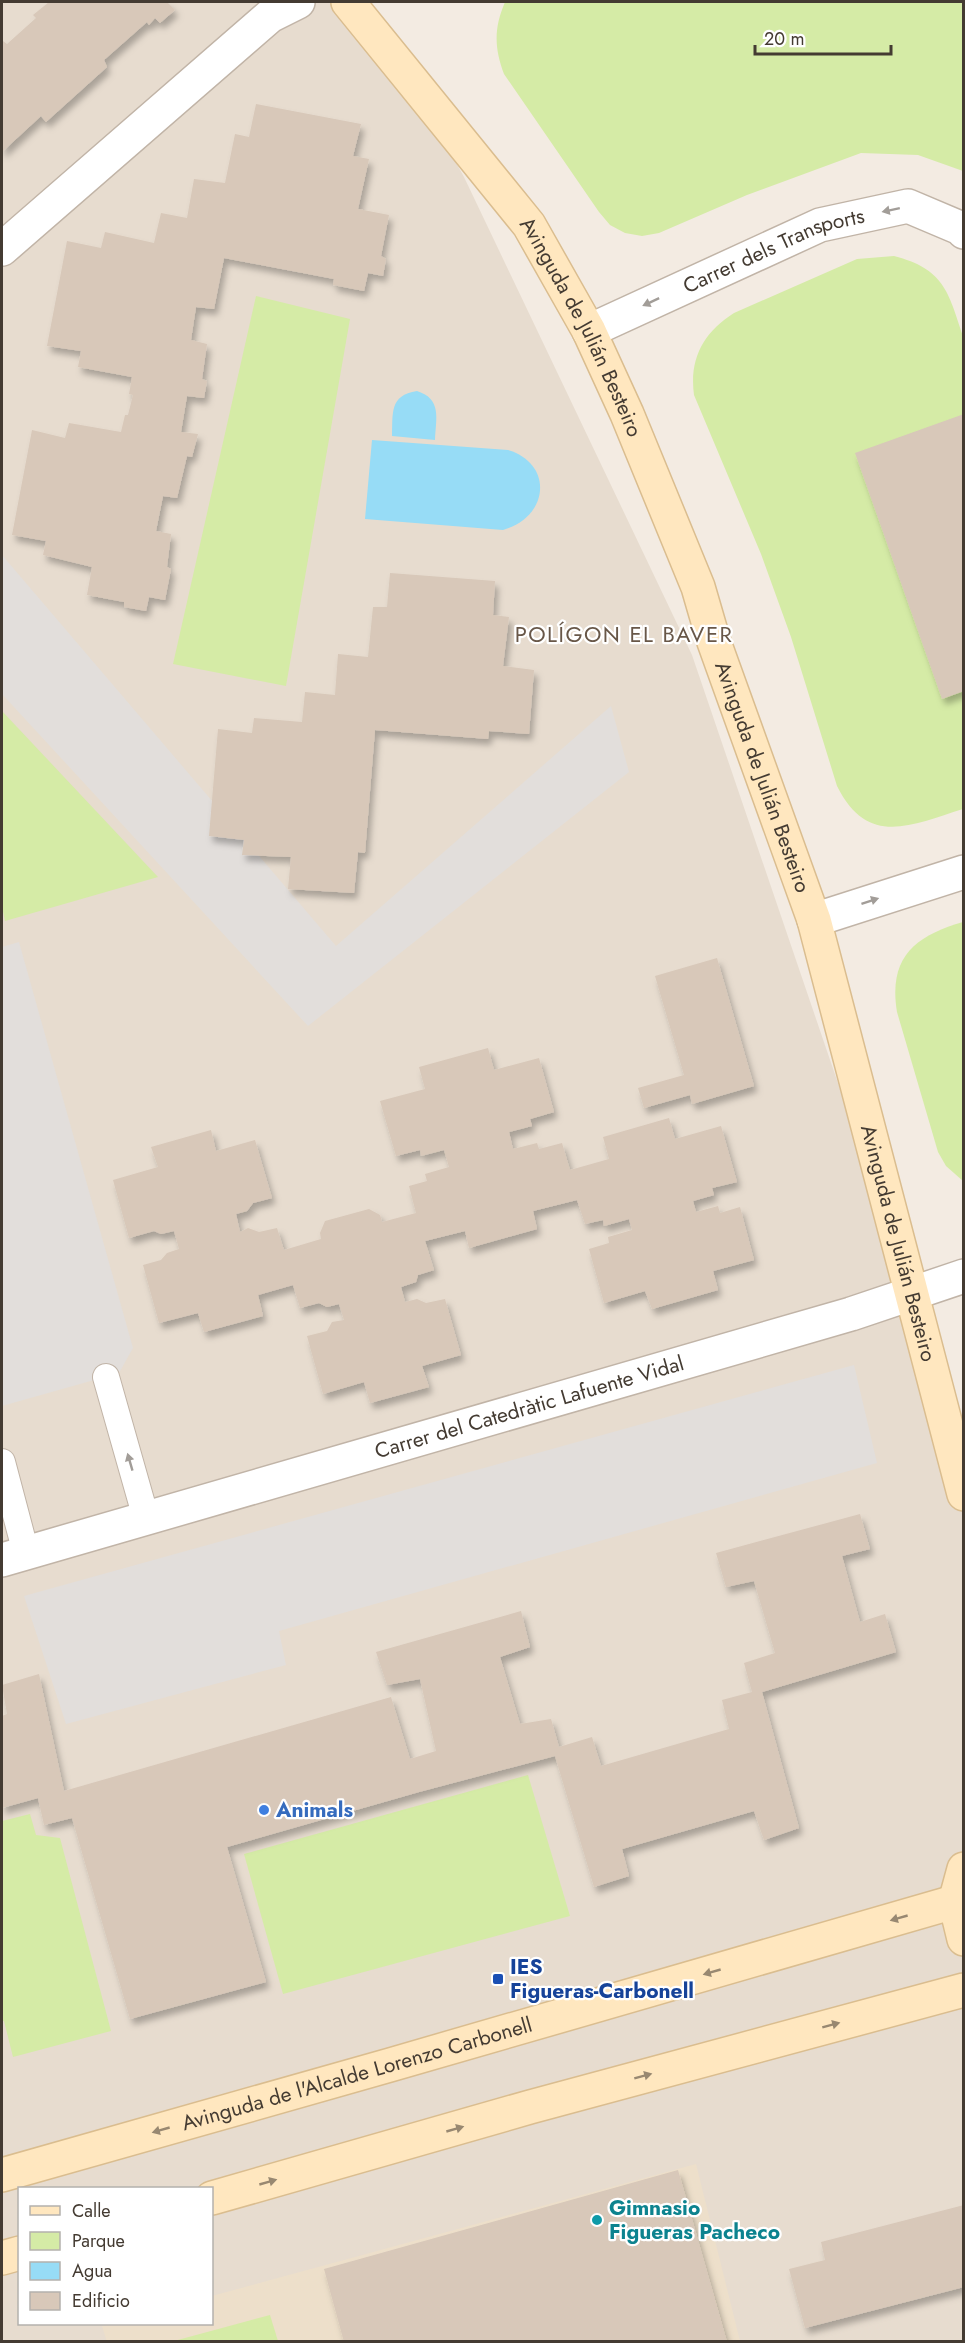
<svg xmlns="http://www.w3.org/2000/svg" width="965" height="2343" font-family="Jost,sans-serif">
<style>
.residential{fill:#e7dccf;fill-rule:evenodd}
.education{fill:#eddfca}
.green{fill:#d5eba6}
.parking{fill:#e2dedb}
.water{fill:#97dcf6}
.building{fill:#d8c8b9;filter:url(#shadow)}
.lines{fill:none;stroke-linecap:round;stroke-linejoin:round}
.lane-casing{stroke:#c1b4a7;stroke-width:28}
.street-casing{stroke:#c1b4a7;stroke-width:36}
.secondary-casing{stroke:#dabd8f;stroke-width:36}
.lane{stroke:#fff;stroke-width:26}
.street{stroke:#fff;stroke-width:33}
.secondary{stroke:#ffe7bf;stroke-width:33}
.oneway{fill:#a29d98}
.oneway2{fill:#988871}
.shop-dot{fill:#3f7fe0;stroke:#fff;stroke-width:2}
.transit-dot{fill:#1a4fb4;stroke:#fff;stroke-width:2}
.culture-dot{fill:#0f9aa8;stroke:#fff;stroke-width:2}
.labels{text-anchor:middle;stroke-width:4.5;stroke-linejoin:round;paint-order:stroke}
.street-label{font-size:21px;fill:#443b32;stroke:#fff}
.shop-label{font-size:21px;font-weight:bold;fill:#366cbe;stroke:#fff;text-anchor:start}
.transit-label{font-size:21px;font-weight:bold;fill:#164399;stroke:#fff;text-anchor:start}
.culture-label{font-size:21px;font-weight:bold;fill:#0d838f;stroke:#fff;text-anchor:start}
.neighbourhood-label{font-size:22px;letter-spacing:1.5px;fill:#685748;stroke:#fff}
</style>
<defs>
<filter id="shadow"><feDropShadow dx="3.5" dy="6" stdDeviation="3" flood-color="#0004"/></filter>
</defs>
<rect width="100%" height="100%" fill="#f3ebe2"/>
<path class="residential" d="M 2,2 L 356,2 L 382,31 L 464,177 L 692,655 L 963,1450 L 963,2341 L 2,2342 ZM 20,2188 L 212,2188 L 212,2324 L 20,2324 Z"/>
<polygon class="education" points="696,2164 740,2341 107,2342 102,2326 111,2324 212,2324 212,2296"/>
<g class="green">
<path d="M 505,2 L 963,2 L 963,171 L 918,155 L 861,153 L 747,195 L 659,233 L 642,236 L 625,233 L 610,225 L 599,212 L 504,74 C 494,47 494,28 505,2 Z"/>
<path d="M 894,256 C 944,269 948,291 963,336 L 963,809 C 911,825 868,848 837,786 L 791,637 L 761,554 L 694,395 C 689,358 704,332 734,313 L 857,259 Z"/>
<polygon points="256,296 350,319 286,686 173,664"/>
<polygon points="2,711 158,877 5,921 2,907"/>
<path d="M 963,922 L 964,922 L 963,1181 L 946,1166 L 938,1152 L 897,1012 C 888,957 915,936 963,922 Z"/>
<polygon points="528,1775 570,1916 283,1994 244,1854"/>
<polygon points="30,1814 36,1835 60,1838 111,2031 13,2057 4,2021 2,2021 2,1821"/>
<polygon points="270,2315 278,2341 174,2341"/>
</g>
<g class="parking">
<polygon points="2,555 336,946 611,706 629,772 308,1026 2,694"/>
<polygon points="19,942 133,1348 119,1373 2,1406 2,947"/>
<polygon points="854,1365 877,1463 279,1631 286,1665 66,1724 24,1596"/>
</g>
<g class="water">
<path d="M 417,391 C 442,399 436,418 435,440 L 392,436 C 393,414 389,395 417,391 Z"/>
<path d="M 372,440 L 508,450 C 554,464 549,517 503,530 L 365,519 Z"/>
</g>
<g class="building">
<polygon points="49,2 167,2 175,10 160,23 155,18 149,25 147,22 104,60 107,67 46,122 41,116 2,152 2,43 3,41 7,44 36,18 33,15"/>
<polygon points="256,104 361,124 353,156 369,159 358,209 389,215 381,256 386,259 383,276 368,273 364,291 333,285 334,279 224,258 214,309 196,307 191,340 207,344 202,379 207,381 204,398 187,396 181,432 198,434 192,457 187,456 177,498 163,496 156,531 171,534 167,567 171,569 165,600 149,597 146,611 124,607 124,602 87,595 92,567 43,555 46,541 12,535 32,430 65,438 69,423 121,432 125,415 128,415 133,395 129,394 132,377 78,367 81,351 47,346 67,241 101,248 105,232 154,243 161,213 187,218 194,179 225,183 235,134 249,137"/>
<polygon points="964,414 964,691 942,699 855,453"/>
<polygon points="390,573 495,581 493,615 509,617 503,666 534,670 529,734 489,731 488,739 375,730 365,853 358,852 354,893 288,889 291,857 242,855 244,840 209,836 218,729 252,733 254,718 302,722 305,692 335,695 338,654 368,657 373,607 387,607"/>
<polygon points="717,958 754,1086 692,1104 690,1095 644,1108 638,1088 684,1075 655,976"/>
<polygon points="488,1048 494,1070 539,1058 554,1112 530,1119 532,1126 509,1132 513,1149 537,1143 539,1149 562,1143 570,1170 609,1159 603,1137 669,1118 675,1139 721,1126 737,1182 712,1188 714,1195 693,1201 696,1212 718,1206 720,1213 740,1207 754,1260 713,1271 718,1290 652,1309 645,1291 604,1303 589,1249 609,1243 608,1237 632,1230 629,1219 604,1226 603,1220 585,1224 577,1200 533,1211 537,1229 469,1248 465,1231 425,1241 434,1270 418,1275 416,1282 401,1287 405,1302 417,1299 426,1303 445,1299 461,1355 422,1366 429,1387 370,1403 364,1382 323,1394 307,1336 327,1331 332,1322 344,1320 339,1304 327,1307 319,1303 300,1308 293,1285 258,1295 263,1316 204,1332 198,1313 159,1323 143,1265 161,1260 167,1253 179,1249 174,1231 161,1234 154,1231 129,1238 113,1180 158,1167 151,1147 211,1130 216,1151 255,1140 272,1198 253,1203 247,1211 236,1214 240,1232 248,1228 259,1232 277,1228 284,1250 321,1239 320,1233 325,1221 369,1209 380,1215 382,1222 416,1213 409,1186 427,1181 425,1174 449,1167 444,1150 421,1156 420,1150 396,1156 380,1101 425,1089 419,1067"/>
<polygon points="860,1514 870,1549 842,1556 860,1622 885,1614 896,1652 762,1692 799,1828 764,1840 754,1811 622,1849 629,1876 594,1887 555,1756 419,1792 227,1847 266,1982 130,2019 72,1818 44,1825 38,1798 2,1808 2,1716 7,1714 2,1685 39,1674 64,1791 391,1697 410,1759 436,1751 420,1679 387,1685 376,1652 521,1611 530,1647 500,1657 520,1724 551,1719 559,1747 592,1737 601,1766 729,1729 722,1700 752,1692 744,1663 775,1653 754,1581 726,1587 716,1553"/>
<polygon points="678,2170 727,2342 344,2342 324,2269"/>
<polygon points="964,2205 964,2287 805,2328 789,2269 825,2260 821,2242"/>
</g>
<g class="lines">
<defs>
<g id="lane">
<polyline points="106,1377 146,1518"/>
<polyline points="2,1462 26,1553"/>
</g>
<g id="street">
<polyline points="2,249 270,16 298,2"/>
<path id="s1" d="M 589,331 L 820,225 L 908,206 L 960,228 L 964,232"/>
<polyline points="814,920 964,872"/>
<path id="s2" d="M 2,1560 L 851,1314 L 964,1276"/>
</g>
<g id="secondary">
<path id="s3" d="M 348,2 L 529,225 L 589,331 L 627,414 L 698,587 L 714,642 L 814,920 L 964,1494"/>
<polyline points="964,1869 955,1902 964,1939"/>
<path id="s4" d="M 2,2175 L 390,2065 L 964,1899"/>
<polyline points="212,2198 530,2107 964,1990"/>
<polyline points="2,2258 20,2253"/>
</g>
</defs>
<use href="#lane" class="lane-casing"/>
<use href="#street" class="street-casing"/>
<use href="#secondary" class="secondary-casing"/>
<use href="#lane" class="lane"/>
<use href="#street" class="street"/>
<use href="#secondary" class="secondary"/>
</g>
<defs><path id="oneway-solid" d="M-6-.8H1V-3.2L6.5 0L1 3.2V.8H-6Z" transform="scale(1.5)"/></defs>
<g class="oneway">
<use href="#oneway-solid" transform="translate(891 210) rotate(168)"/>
<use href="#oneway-solid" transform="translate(651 302) rotate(155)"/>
<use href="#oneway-solid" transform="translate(870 901) rotate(-18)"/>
<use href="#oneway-solid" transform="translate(130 1462) rotate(-106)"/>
</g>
<g class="oneway2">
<use href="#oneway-solid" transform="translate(899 1918) rotate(164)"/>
<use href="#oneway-solid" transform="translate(712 1972) rotate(164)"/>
<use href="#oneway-solid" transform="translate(831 2025) rotate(-15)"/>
<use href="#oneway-solid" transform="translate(643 2076) rotate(-15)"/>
<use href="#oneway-solid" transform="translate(455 2129) rotate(-16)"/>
<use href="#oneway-solid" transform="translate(161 2130) rotate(164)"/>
<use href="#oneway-solid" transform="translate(268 2182) rotate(-16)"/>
</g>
<circle class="shop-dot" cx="264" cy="1810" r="6"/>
<rect class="transit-dot" x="492" y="1973" width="12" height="12" rx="3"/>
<circle class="culture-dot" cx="597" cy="2220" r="6"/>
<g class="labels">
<g class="street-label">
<text dy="7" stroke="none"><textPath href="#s1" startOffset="202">Carrer dels Transports</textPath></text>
<text dy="7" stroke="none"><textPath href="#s3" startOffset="402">Avinguda de Julián Besteiro</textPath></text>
<text dy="7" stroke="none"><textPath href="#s3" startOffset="888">Avinguda de Julián Besteiro</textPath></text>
<text dy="7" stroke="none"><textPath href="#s3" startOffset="1374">Avinguda de Julián Besteiro</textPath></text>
<text dy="7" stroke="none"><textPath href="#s2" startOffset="549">Carrer del Catedràtic Lafuente Vidal</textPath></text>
<text dy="7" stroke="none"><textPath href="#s4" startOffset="369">Avinguda de l'Alcalde Lorenzo Carbonell</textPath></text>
</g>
<g class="shop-label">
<text x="276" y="1817">Animals</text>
</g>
<g class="transit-label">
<text x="510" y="1974">IES<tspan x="510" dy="24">Figueras-Carbonell</tspan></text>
</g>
<g class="culture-label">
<text x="609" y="2215">Gimnasio<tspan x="609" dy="24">Figueras Pacheco</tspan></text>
</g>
<g class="neighbourhood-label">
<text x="624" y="642">POLÍGON EL BAVER</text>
</g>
</g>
<rect width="965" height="2343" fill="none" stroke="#443b32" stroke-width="6"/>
<rect x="18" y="2187" width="195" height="138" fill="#ffffff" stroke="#b4b1ad" stroke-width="1.5"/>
<rect x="30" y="2206" width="30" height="9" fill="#ffe7bf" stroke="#b4b1ad" stroke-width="1.5"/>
<text x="72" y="2217" font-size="18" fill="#443b32">Calle</text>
<rect x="30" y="2232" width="30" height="18" fill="#d5eba6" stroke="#b4b1ad" stroke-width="1.5"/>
<text x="72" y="2247" font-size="18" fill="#443b32">Parque</text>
<rect x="30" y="2262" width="30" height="18" fill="#97dcf6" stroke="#b4b1ad" stroke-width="1.5"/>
<text x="72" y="2277" font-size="18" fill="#443b32">Agua</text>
<rect x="30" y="2292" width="30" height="18" fill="#d8c8b9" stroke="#b4b1ad" stroke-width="1.5"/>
<text x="72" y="2307" font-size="18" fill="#443b32">Edificio</text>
<path d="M755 45v9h136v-9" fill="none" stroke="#443b32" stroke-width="3"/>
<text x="764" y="45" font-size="18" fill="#443b32" stroke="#ffffff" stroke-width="4.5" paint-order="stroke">20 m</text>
</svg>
